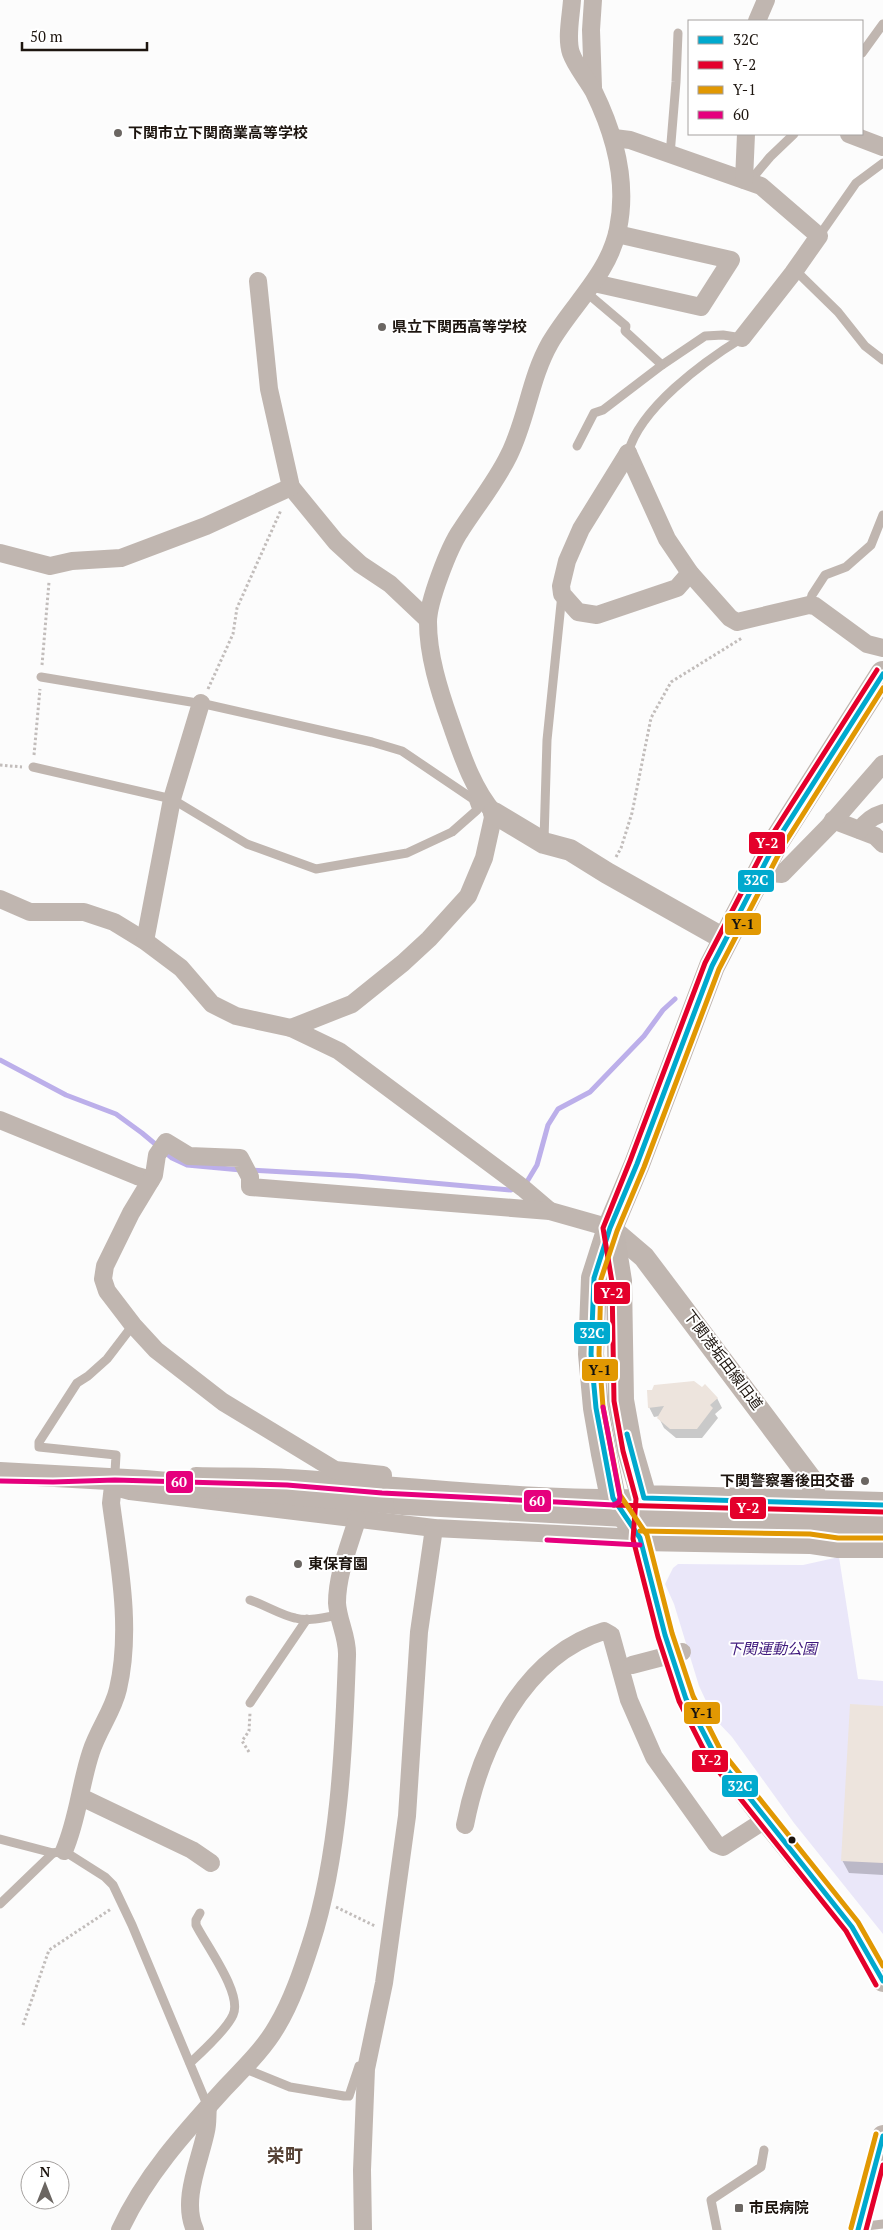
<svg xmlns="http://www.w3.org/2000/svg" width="883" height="2230" font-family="'PT Serif','Noto Sans JP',serif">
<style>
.green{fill:#eae7f9}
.shadow{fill:#0003}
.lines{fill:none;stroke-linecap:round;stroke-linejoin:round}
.stream{stroke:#bcafea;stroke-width:5}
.building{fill:#ede4dd}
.path{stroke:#c2bdbb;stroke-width:3;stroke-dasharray:2.5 2.5;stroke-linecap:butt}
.service{stroke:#c0b6b0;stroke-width:9}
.minor{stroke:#c0b6b0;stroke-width:18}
.tertiary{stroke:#c0b6b0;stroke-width:22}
.secondary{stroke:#bfb5af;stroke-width:26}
.minor-bridge{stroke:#c0b6b0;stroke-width:18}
.tertiary-bridge{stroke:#c0b6b0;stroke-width:22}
.bus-1-casing{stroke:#fff;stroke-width:9}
.bus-2-casing{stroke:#fff;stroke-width:9}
.bus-3-casing{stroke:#fff;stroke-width:9}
.bus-4-casing{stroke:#fff;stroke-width:9}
.bus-1{stroke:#00a9ce;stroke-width:5}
.bus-2{stroke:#e4002b;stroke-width:5}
.bus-3{stroke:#e19802;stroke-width:5}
.bus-4{stroke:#e5007d;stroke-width:5}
.poi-dot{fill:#6b6662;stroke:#fff;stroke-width:2}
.bus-dot{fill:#1d150f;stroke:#fff;stroke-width:2}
.labels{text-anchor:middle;stroke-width:4;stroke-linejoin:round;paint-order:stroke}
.poi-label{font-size:15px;font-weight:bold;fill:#1d150f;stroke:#fff;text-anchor:start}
.street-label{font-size:15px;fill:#1d150f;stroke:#fff}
.park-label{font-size:15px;font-style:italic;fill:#3f197c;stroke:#fff}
.quarter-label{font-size:18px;font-weight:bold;fill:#554134;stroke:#fff}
.line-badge{stroke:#fff;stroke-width:2}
.badge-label{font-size:14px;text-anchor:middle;font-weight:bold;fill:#fff}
.pale-badge-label{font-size:14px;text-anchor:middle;font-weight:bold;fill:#111}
</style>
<rect width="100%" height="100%" fill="#fcfcfc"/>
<polygon class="green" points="839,1557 858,1679 883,1681 883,1934 794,1823 732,1737 714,1718 699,1686 674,1604 665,1584 673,1568 678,1564 803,1565"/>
<g class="shadow">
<polygon points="717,1398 722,1408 715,1414 718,1418 702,1438 676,1438 664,1428 659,1418 660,1416 654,1417 649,1407"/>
<polygon points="883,1707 883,1875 849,1873 842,1860"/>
</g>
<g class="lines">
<g class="stream">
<polyline points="0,1060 66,1095 116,1114 142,1133 172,1158 187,1165 241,1170"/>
<polyline points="250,1170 356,1176 511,1190"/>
<polyline points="528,1180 537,1165 548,1125 558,1109 590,1092 644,1036 663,1010 675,999"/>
</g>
</g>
<g class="building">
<polygon points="694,1381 702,1387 705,1384 718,1398 710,1405 713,1408 697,1429 670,1429 657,1418 664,1406 648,1408 647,1390 652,1390 654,1385"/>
<polygon points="850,1704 883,1706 883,1863 841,1861"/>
</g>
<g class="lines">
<g class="path">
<polyline points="42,665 49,582"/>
<polyline points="208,689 233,634 237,608 281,510"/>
<polyline points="34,755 40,689"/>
<polyline points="0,765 22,767"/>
<polyline points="616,857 621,848 632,813 651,718 671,682 742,638"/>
<polyline points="249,1752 242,1741 249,1731 250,1713"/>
<polyline points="336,1907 375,1926"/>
<polyline points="23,2025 49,1950 111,1909"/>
</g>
<g class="service">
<polyline points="862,53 883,24"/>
<polyline points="670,155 676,82 678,33"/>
<polyline points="749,182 770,157 794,134"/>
<polyline points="819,236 856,183 883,163"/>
<polyline points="795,270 838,312 865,346 883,360"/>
<polyline points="587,293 626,326 625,331 662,365"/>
<polyline points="577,446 594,413 603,410 662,365 705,336 723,335 742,338"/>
<path d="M 628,453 C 640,408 703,362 742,338"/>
<polyline points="809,605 812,595 825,575 846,567 871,545 883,515"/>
<polyline points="33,767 172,799 247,844 316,869 407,853 452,832 477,810 473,799 402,751 372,742 209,705 41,677"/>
<polyline points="544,840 547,740 562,594"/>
<polyline points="115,1472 116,1455 39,1447 39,1442 77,1383 88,1376 107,1359 133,1325"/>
<path d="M 250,1600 C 265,1605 281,1615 295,1618 C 309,1622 325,1617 339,1615"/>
<polyline points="250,1703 307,1619"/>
<polyline points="0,1839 53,1853 64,1851 105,1877 113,1885 132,1925 208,2107"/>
<polyline points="0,1904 53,1853"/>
<path d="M 190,2063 C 202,2052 227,2029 233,2015 C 243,1994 206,1945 196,1925 L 196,1920 L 200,1913"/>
<polyline points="243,2068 290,2087 344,2096 349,2096 359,2066 363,2066"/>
<polyline points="859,2227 883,2224"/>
<polyline points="717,2230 711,2200 761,2167 764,2150"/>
</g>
<g class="minor">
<polyline points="757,21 766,0"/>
<polyline points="593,87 591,30 593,0"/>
<polyline points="849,134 883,147"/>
<polyline points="614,138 630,140 761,186 819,236 793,273 742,338"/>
<polyline points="744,180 746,134"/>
<polyline points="258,281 269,389 291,487 336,542 360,564 390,584 428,620"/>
<polyline points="594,283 701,307 731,260 617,234"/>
<polyline points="628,453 667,539 690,573 730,618 737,622 809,605 815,606 867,644 883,648"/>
<polyline points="628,453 581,529 567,561 561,586 562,594 578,612 597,615 677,588 690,573"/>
<polyline points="0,553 50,566 72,561 121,558 206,526 291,487"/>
<polyline points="833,820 875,836 883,844"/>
<path d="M 860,830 C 866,821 873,816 883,813"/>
<polyline points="761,872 782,874 829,826 883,764"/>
<polyline points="0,899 30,912 84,912 114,922 145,941 181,968 212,1004 236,1016 291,1028 339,1051 523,1188 550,1211"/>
<polyline points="145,941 172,799 201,703"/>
<path d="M 291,1028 L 352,1004 L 403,963 L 429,939 L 468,896 L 484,858 L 494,813 C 472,788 461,752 450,721 C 439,690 428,655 428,622 C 428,602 449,547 461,530 C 477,505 496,482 509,455 C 527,419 530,378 550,343 C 572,305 609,274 618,229 C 628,181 615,135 594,92 C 587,79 576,67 571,53 C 566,38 571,16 572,0"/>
<polyline points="0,1120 137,1176 151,1180"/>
<path d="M 196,1476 C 226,1477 257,1476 287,1478 C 406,1485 525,1500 644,1498"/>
<polyline points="382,1486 383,1475 335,1470 223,1402 156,1350 133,1325 107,1291 103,1279 105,1266 131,1213 154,1175 157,1155 166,1142 189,1156 240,1158 250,1177 250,1187 550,1211 610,1228"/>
<polyline points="115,1487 130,1491 434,1528 640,1538"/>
<polyline points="81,1797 192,1850 211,1863"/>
<path d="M 465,1825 C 480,1748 523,1656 604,1631 L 611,1635 L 629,1700 L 654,1757 L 716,1844 L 723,1847 L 765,1820"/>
<path d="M 64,1851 C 78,1819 80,1785 91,1752 C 98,1730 113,1711 118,1689 C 132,1629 119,1563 111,1503 L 113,1486"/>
<path d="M 120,2230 C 145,2176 184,2133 224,2089 C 242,2070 264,2049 277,2026 C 292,2001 302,1971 311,1943 C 339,1857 344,1747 347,1656 C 348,1637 338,1621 337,1603 C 337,1575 349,1546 357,1520"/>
<path d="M 195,2230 C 181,2200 200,2161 206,2131 C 208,2123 207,2115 208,2107"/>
<polyline points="363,2230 362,2170 366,2069 384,1983 407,1816 419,1632 434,1528"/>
</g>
<g class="tertiary">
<polyline points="494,813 544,843 570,850 607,873 726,940"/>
<polyline points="610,1228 644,1257 811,1479 817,1505"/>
<polyline points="0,1473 145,1481 404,1504"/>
<polyline points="642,1521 640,1538 665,1635 686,1699 714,1753 762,1816 852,1927 883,1981"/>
<polyline points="858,2230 883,2136"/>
</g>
<g class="secondary">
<polyline points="883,674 776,842 712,966 637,1164 610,1228 594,1278 591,1354 596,1408 604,1454 613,1498 640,1538 810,1541 837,1545 883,1545"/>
<polyline points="611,1231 619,1281 621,1400 630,1450 644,1498 883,1505"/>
</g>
<polyline class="minor-bridge" points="632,1665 682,1652"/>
<polyline class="tertiary-bridge" points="404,1504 681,1519 883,1522"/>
<defs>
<g id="bus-1">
<polyline points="883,674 776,842 712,966 637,1164 610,1228 594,1278 591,1354 596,1408 613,1498 640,1538 665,1635 686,1699 714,1753 852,1927 883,1981"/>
<polyline points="627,1434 644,1498 883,1505"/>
<polyline points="858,2230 883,2136"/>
</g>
<g id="bus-2">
<polyline points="613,1505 883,1512"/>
<polyline points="876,1985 846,1931 708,1758 679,1701 658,1637 633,1539 636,1499 623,1451 614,1401 612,1282 603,1228 630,1161 705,963 770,838 877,670"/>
<polyline points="866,2230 883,2165"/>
</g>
<g id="bus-3">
<polyline points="883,688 783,846 719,969 644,1167 617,1231 601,1279 599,1354 603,1407 620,1495 647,1535 672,1633 693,1696 720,1749 858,1922 883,1966"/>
<polyline points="640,1531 810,1534 838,1538 883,1538"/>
<polyline points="851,2228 876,2134"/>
</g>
<g id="bus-4">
<polyline points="0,1481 53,1482 115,1480 287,1485 382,1493 614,1505 619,1502 620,1497 603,1407"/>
<polyline points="547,1540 640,1545"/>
</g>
</defs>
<use href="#bus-1" class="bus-1-casing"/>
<use href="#bus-2" class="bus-2-casing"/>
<use href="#bus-3" class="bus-3-casing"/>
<use href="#bus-4" class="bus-4-casing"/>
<use href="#bus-1" class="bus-1"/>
<use href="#bus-2" class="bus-2"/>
<use href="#bus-3" class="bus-3"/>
<use href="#bus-4" class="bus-4"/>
</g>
<g class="poi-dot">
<circle cx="118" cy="133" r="5"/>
<circle cx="382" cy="327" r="5"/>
<circle cx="865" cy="1481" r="5"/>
<circle cx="298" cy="1564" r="5"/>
<rect x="734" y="2203" width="10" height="10" rx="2.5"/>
</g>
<circle class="bus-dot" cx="792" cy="1840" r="4.5"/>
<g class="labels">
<g class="poi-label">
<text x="128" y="138">下関市立下関商業高等学校</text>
<text x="392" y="332">県立下関西高等学校</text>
<text x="855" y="1486" text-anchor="end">下関警察署後田交番</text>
<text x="308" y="1569">東保育園</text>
<text x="749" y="2213">市民病院</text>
</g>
<g class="street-label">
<text transform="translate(723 1360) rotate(53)" y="5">下関港垢田線旧道</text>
</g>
<g class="park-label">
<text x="772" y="1654">下関運動公園</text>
</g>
<g class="quarter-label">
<text x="285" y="2162">栄町</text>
</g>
</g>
<g class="line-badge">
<rect x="748" y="831" width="38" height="24" rx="5" fill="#e4002b"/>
<rect x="737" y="869" width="38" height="24" rx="5" fill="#00a9ce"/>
<rect x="724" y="912" width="38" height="24" rx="5" fill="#e19802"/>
<rect x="593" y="1281" width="38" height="24" rx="5" fill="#e4002b"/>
<rect x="573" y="1321" width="38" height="24" rx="5" fill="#00a9ce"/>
<rect x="581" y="1358" width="38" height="24" rx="5" fill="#e19802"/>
<rect x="165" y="1470" width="29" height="24" rx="5" fill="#e5007d"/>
<rect x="523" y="1489" width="29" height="24" rx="5" fill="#e5007d"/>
<rect x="729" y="1496" width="38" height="24" rx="5" fill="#e4002b"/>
<rect x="683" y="1701" width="38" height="24" rx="5" fill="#e19802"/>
<rect x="691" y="1749" width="38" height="24" rx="5" fill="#e4002b"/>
<rect x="721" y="1774" width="38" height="24" rx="5" fill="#00a9ce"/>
</g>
<g class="badge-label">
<text x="767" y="848">Y-2</text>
<text x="756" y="885">32C</text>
<text x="612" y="1298">Y-2</text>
<text x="592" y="1338">32C</text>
<text x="179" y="1487">60</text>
<text x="537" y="1506">60</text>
<text x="748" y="1513">Y-2</text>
<text x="710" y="1765">Y-2</text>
<text x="740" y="1791">32C</text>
</g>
<g class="pale-badge-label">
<text x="743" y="929">Y-1</text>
<text x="600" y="1375">Y-1</text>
<text x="702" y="1718">Y-1</text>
</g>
<rect x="688" y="20" width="175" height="115" fill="#ffffff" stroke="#a5a19f"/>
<rect x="698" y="36" width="25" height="8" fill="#00a9ce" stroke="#a5a19f"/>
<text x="733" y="45" font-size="15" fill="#1d150f">32C</text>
<rect x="698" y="61" width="25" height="8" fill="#e4002b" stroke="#a5a19f"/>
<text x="733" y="70" font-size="15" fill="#1d150f">Y-2</text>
<rect x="698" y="86" width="25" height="8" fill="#e19802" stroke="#a5a19f"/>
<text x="733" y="95" font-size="15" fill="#1d150f">Y-1</text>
<rect x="698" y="111" width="25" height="8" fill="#e5007d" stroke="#a5a19f"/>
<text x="733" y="120" font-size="15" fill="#1d150f">60</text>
<g transform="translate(45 2185)"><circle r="24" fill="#ffffff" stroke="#a5a19f"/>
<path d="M0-4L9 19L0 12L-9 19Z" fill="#6b6662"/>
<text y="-8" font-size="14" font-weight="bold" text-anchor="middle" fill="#1d150f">N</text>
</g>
<path d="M22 42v8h125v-8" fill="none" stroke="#1d150f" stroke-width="2.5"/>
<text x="30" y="42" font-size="15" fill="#1d150f" stroke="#ffffff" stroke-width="4" paint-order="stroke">50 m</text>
</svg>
